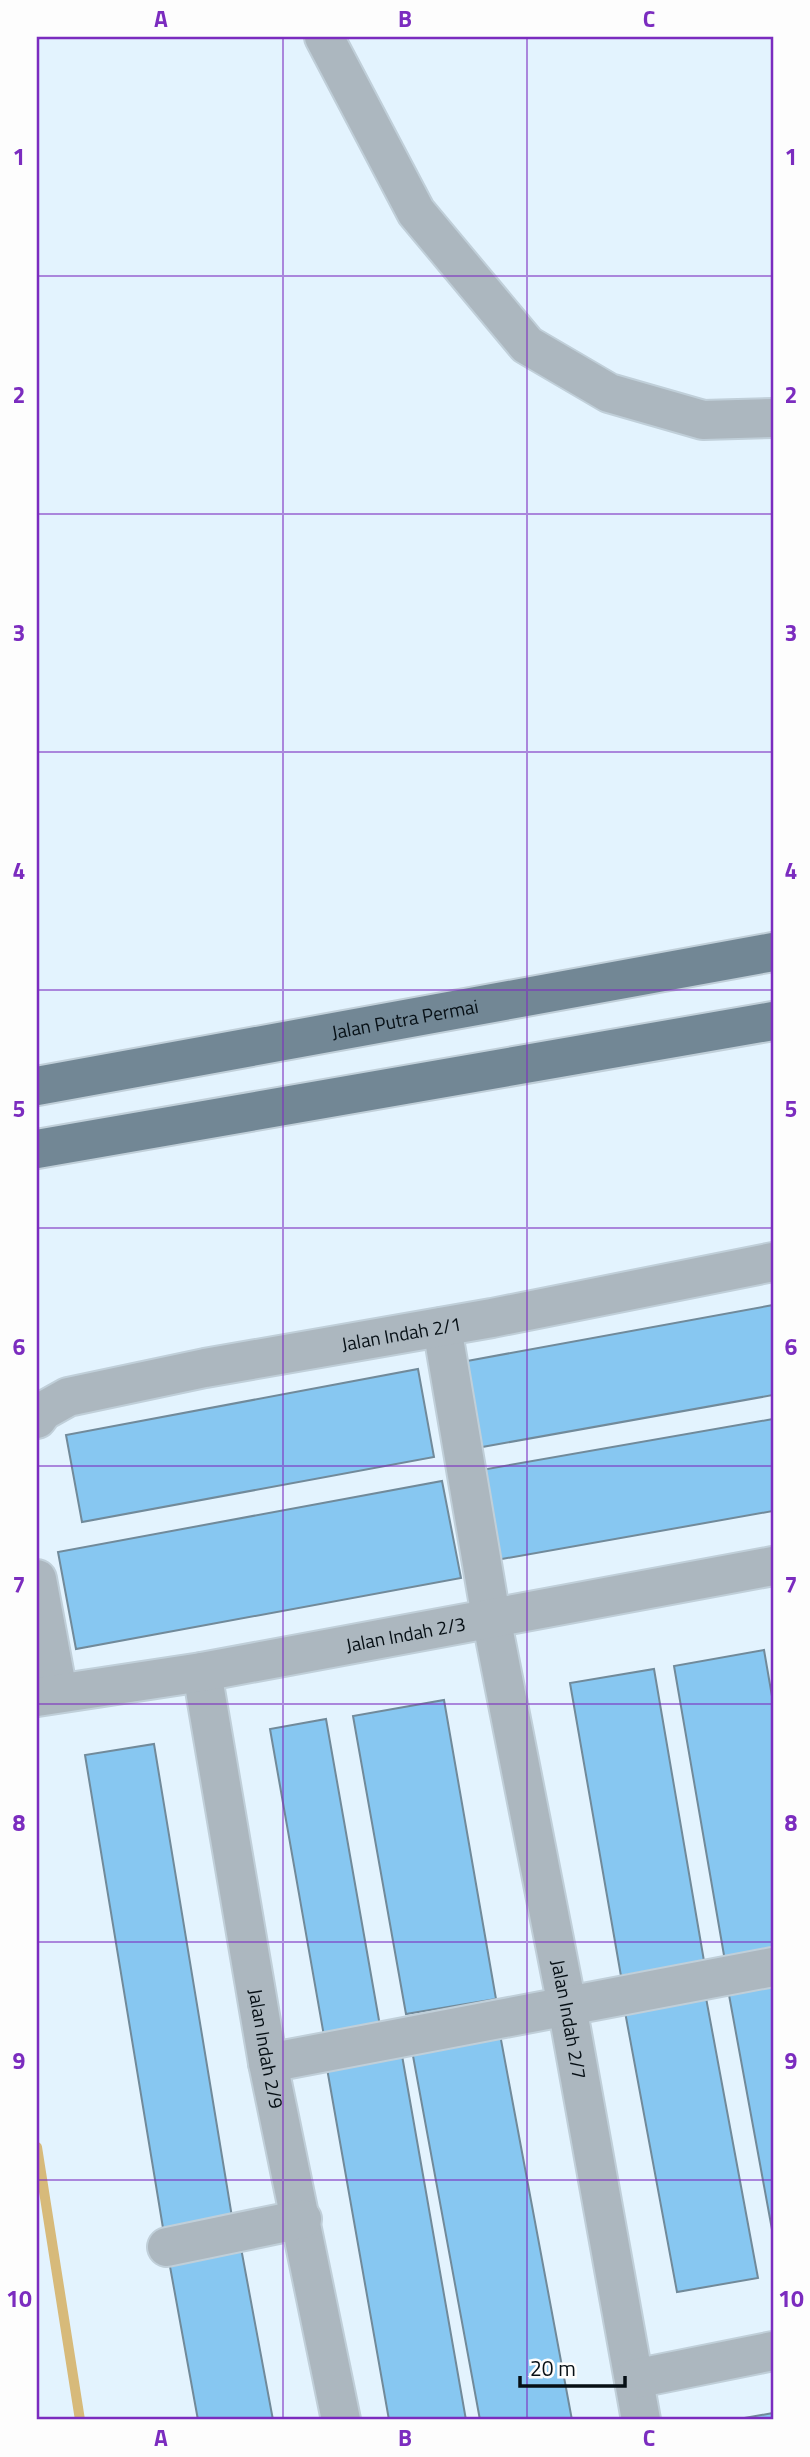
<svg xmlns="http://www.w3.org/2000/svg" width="810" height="2457" font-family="'Titillium Web',sans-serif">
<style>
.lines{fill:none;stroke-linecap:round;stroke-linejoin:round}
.stream{stroke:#d7ba7a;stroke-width:10}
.building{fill:#87c7f1;stroke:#718a9a;stroke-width:2}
.minor-casing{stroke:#c0cfd9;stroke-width:42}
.major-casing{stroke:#c0cfd9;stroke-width:42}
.minor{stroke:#acb7bf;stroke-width:38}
.major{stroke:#728795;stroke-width:38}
.grid{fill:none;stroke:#7b2cbf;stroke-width:2;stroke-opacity:0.55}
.labels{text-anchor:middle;stroke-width:7;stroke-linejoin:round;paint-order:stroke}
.street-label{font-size:19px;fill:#060f15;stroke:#fdfdfd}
.neatline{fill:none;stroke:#7b2cbf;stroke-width:2.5}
.grid-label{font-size:23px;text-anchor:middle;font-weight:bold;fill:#7b2cbf}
</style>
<rect width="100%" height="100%" fill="#e3f3fe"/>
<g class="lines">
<polyline class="stream" points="37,2147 80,2420"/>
</g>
<g class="building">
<polygon points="773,1305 773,1395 471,1449 456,1363"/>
<polygon points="418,1369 434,1457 82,1522 66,1435"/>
<polygon points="773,1419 773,1511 485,1562 470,1472"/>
<polygon points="442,1481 461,1578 76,1649 58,1552"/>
<polygon points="764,1650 773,1702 773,1952 725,1961 674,1666"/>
<polygon points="654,1669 704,1961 621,1976 570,1683"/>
<polygon points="444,1700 496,1999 406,2014 353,1716"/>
<polygon points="326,1719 380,2026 324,2036 270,1729"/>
<polygon points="154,1744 233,2223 164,2234 85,1755"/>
<polygon points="773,1976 773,2235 727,1984"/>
<polygon points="704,1987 758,2278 677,2292 623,2001"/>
<polygon points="499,2029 572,2420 480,2420 411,2045"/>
<polygon points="400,2044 466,2420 389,2420 325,2057"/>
<polygon points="241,2248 273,2420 198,2420 169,2261"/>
<polygon points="773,2413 773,2420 733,2420"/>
</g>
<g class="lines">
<defs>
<g id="minor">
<polyline points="324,37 416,212 527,345 609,393 703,420 773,418"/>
<path id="s1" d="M 442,1327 L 491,1617 L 567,2006 L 641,2420"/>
<path id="s2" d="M 37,1419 L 43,1411 L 68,1397 L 205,1368 L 492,1318 L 773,1262"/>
<polyline points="37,1579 58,1693"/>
<path id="s3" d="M 202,1672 L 268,2063 L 341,2420"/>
<path id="s4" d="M 37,1697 L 202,1672 L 773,1566"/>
<polyline points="268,2063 773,1967"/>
<polyline points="167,2247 302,2219"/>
<polyline points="634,2379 773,2351"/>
</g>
<g id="major">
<path id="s5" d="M 37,1086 L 773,952"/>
<polyline points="37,1149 773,1021"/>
</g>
</defs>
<use href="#minor" class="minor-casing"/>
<use href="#major" class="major-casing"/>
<use href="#minor" class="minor"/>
<use href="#major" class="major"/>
</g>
<path class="grid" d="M 283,37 L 283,2420M 527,37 L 527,2420M 37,276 L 773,276M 37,514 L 773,514M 37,752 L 773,752M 37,990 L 773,990M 37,1228 L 773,1228M 37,1466 L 773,1466M 37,1704 L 773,1704M 37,1942 L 773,1942M 37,2180 L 773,2180"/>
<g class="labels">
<g class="street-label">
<text dy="7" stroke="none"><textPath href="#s5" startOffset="374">Jalan Putra Permai</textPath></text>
<text dy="7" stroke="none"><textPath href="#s2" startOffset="378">Jalan Indah 2/1</textPath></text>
<text dy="7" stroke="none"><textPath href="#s4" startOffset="374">Jalan Indah 2/3</textPath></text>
<text dy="7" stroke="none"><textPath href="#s1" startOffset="704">Jalan Indah 2/7</textPath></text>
<text dy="7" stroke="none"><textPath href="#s3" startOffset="382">Jalan Indah 2/9</textPath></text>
</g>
</g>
<rect width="810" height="2457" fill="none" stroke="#fdfdfd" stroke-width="77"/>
<path d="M520 2376v10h105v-10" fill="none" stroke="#060f15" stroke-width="3.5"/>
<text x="530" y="2376" font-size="21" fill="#060f15" stroke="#fdfdfd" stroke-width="5" paint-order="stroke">20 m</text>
<rect x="38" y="38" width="734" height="2380" class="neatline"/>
<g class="grid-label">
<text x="161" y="27">A</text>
<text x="405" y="27">B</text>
<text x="649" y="27">C</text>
<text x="19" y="165">1</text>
<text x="791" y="165">1</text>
<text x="19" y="403">2</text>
<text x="791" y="403">2</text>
<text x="19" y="641">3</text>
<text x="791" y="641">3</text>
<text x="19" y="879">4</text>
<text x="791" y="879">4</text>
<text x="19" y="1117">5</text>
<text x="791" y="1117">5</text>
<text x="19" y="1355">6</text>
<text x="791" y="1355">6</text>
<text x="19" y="1593">7</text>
<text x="791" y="1593">7</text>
<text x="19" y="1831">8</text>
<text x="791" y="1831">8</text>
<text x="19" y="2069">9</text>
<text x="791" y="2069">9</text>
<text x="19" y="2307">10</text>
<text x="791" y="2307">10</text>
<text x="161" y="2446">A</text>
<text x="405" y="2446">B</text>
<text x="649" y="2446">C</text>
</g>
</svg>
